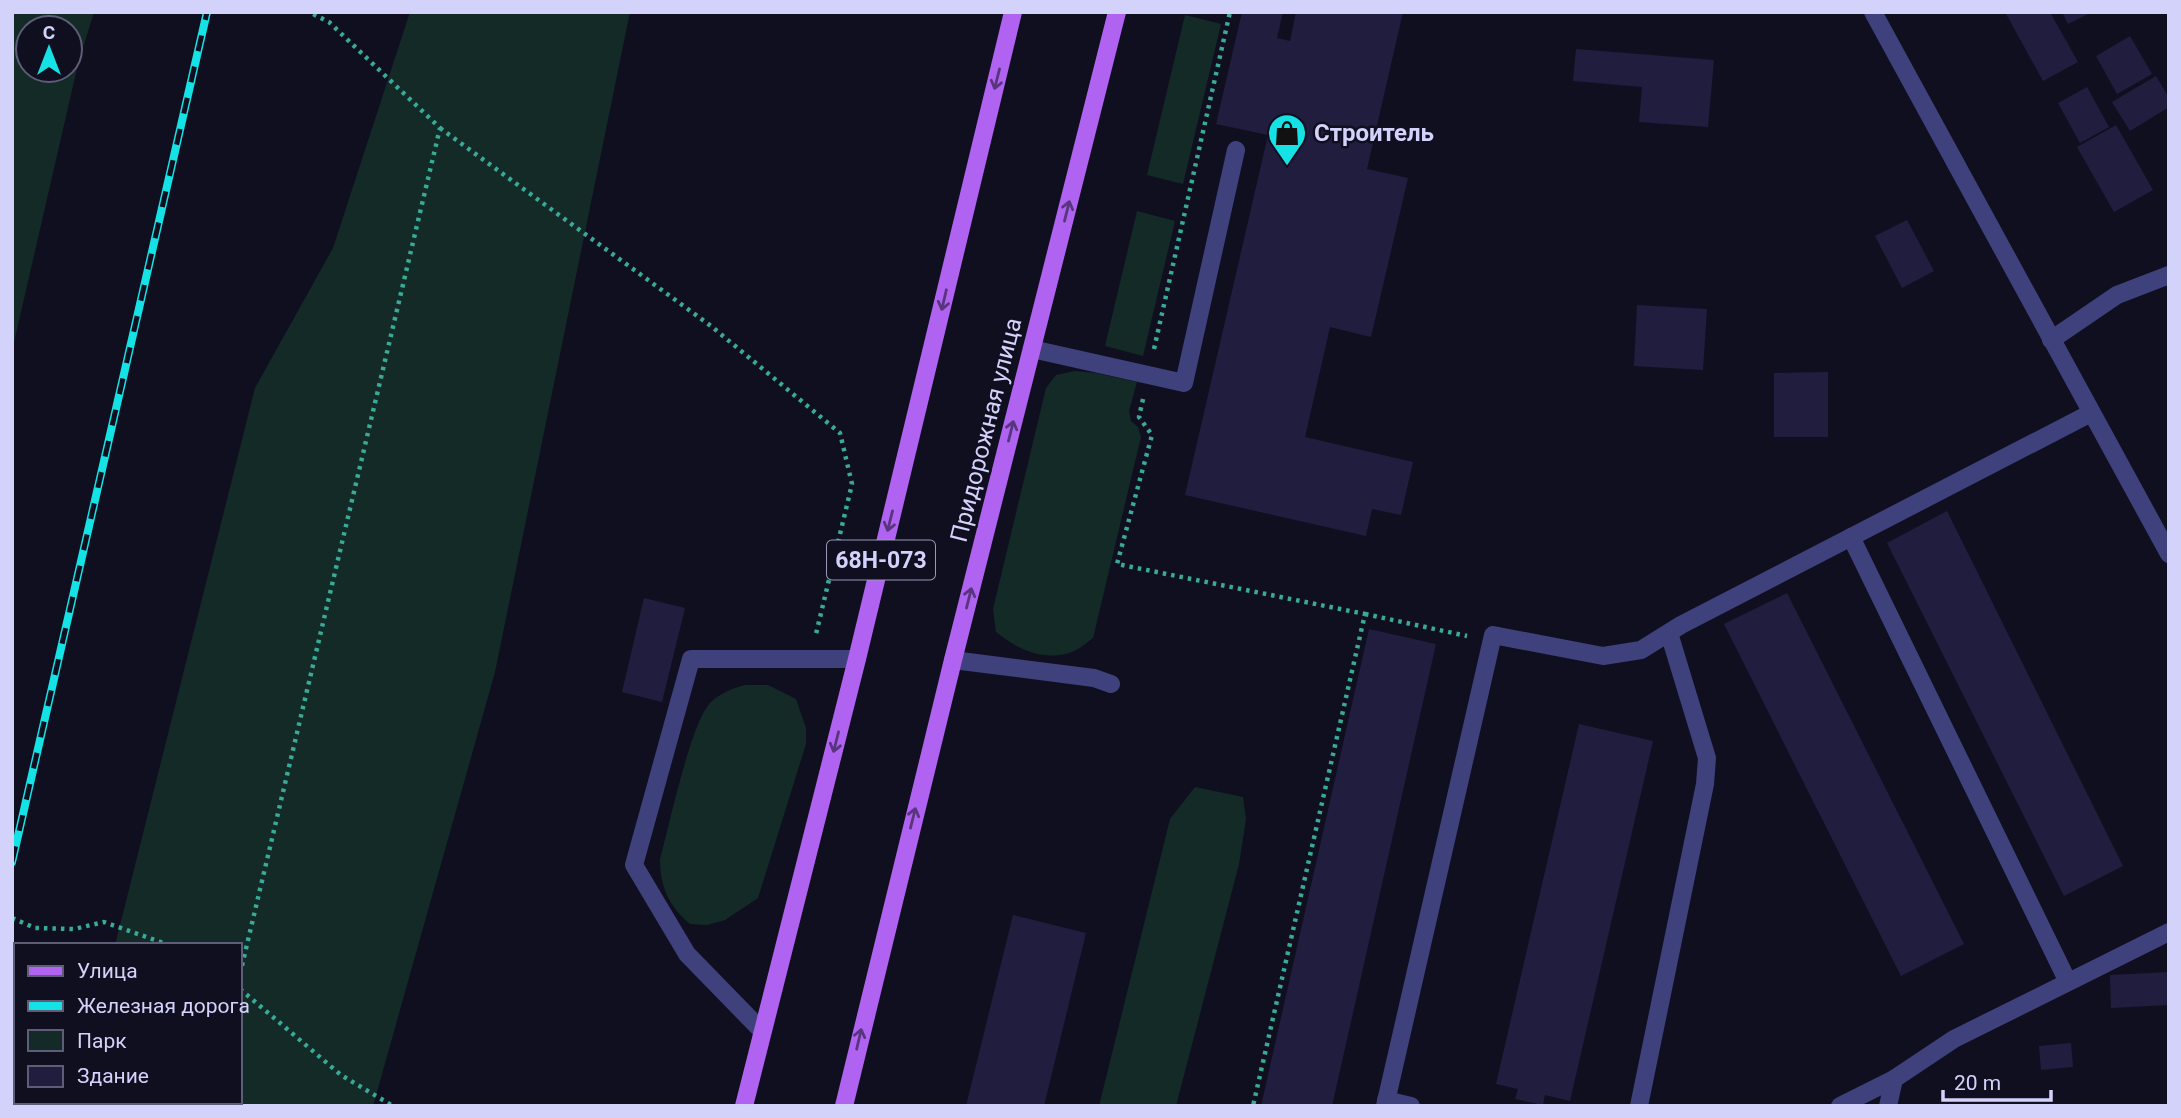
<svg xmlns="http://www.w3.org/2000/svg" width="2181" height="1118" font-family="Roboto,sans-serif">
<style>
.green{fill:#132a27;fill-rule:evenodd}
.building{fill:#211d3f}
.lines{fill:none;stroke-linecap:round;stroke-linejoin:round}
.path{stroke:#39a998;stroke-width:4.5;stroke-dasharray:3.5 5;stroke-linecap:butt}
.minor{stroke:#3e417b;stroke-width:18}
.major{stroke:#b063f1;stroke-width:18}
.rail-casing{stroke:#14e2e5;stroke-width:8}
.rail{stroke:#100f20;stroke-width:5;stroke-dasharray:16;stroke-linecap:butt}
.oneway{stroke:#58357e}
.labels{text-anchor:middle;stroke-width:5;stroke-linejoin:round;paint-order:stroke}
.shield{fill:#100f20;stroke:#9898b9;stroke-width:2}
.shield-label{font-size:23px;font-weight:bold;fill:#d3d2fb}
.poi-label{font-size:24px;font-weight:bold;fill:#d3d2fb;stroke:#100f20;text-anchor:start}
.street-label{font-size:24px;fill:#d3d2fb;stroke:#100f20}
</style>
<rect width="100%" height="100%" fill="#100f20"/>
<g class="green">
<path d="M 12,12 L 94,12 L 78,64 L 12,351 ZM 70,28 L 70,70 L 28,70 L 28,28 Z"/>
<polygon points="410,12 630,12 495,672 373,1106 74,1106 75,1102 240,1102 240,945 115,945 255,388 333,248"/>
<polygon points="1185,15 1221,24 1183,184 1147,175"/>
<polygon points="1137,211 1175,221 1143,356 1105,346"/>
<path d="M 1075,371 L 1096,373 L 1137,382 L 1129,411 L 1131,421 L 1138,427 L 1141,437 L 1093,638 C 1086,643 1077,651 1069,653 C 1040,661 1018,649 996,632 L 993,609 L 1046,388 L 1056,375 Z"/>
<path d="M 745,685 L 768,685 L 796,699 L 806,728 L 806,744 L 758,898 L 725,920 L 707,925 L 690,924 C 669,906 660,887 660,859 C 669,827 691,721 711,702 C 721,693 733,688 745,685 Z"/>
<polygon points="1195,787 1243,797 1246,819 1239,864 1176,1106 1099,1106 1170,819"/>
</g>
<g class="building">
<polygon points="1242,12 1283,12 1277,38 1290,41 1296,12 1403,12 1367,169 1408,178 1371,337 1330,327 1305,437 1413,462 1401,515 1372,509 1366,536 1185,495 1268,135 1216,124"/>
<polygon points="2005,12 2050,12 2078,62 2043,81"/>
<polygon points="2062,12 2092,12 2068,24"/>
<polygon points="2130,36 2152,74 2117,94 2096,56"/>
<polygon points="1576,49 1714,60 1708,127 1639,122 1642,87 1573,81"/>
<polygon points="2156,76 2169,98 2169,107 2130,131 2112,102"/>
<polygon points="2087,87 2109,127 2080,143 2058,103"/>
<polygon points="2116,125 2153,190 2114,212 2077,147"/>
<polygon points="1907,220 1934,271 1902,288 1875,236"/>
<polygon points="1637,305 1707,309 1703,370 1634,366"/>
<polygon points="1828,372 1828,437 1774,437 1774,373"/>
<polygon points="1947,511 2123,866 2064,896 1887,543"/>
<polygon points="1787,593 1964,944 1901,976 1724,624"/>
<polygon points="644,598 685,608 662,702 622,692"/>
<polygon points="1369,629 1436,644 1332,1106 1261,1106"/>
<polygon points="1579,724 1653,741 1570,1101 1545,1095 1543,1105 1515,1099 1518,1089 1496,1084"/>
<polygon points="1013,915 1086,933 1044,1106 966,1106"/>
<polygon points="2169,972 2169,1005 2111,1008 2110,975"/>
<polygon points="2071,1043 2073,1067 2041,1070 2039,1046"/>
</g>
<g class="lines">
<g class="path">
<polyline points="440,128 711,326 840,433 852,484 816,634"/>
<polyline points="1154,349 1230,12"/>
<polyline points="1143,399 1139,417 1152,435 1117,564 1365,614 1253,1106"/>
<polyline points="1365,614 1467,636"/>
<polyline points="12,918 35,928 74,929 104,922 169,945"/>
<polyline points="240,974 440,128 329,22 309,12"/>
<polyline points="240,989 341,1075 393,1106"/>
<polyline points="209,1106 210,1102"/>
</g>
<g class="minor">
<polyline points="1873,12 2169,554"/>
<polyline points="2051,340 2117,295 2169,275"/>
<polyline points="1032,349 1184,383 1236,150"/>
<polyline points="1851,537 2068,982"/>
<polyline points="953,660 1094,678 1111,684"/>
<polyline points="762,1031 687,954 634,865 691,659 857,659"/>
<polyline points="1386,1100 1411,1106"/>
<polyline points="1385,1106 1493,635 1603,656 1641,650 1681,625 2091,413"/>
<polyline points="1639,1106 1705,784 1707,758 1669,633"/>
<polyline points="1840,1106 1894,1079"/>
<polyline points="1888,1106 1894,1079 1954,1039 2169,932"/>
</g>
<g class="major">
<polyline points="744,1106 857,659 1013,12"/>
<polyline points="844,1106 953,660 1117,12"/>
</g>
<defs>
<polyline id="rail" points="12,862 207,12"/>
</defs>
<use href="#rail" class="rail-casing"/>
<use href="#rail" class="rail"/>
</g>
<defs><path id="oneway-shaft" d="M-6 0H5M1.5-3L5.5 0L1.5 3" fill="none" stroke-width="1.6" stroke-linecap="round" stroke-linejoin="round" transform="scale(1.75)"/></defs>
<g class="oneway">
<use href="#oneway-shaft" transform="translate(997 79) rotate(104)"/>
<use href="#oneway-shaft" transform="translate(1067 211) rotate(-76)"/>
<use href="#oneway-shaft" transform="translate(944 300) rotate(103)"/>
<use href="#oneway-shaft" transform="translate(1011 431) rotate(-76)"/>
<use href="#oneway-shaft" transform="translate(890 521) rotate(104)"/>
<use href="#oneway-shaft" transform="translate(969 598) rotate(-76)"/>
<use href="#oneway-shaft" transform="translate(836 742) rotate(104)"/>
<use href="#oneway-shaft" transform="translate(913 818) rotate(-76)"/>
<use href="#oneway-shaft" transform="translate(859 1039) rotate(-77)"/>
</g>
<defs>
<symbol id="shop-pin" viewBox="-11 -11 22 30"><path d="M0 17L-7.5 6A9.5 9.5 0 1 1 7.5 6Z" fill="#14e2e5" stroke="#100f20"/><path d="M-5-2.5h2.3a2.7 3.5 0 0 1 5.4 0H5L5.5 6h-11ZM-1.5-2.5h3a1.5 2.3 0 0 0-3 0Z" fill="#111"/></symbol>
</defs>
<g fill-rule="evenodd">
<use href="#shop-pin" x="1265" y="111" width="44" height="60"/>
</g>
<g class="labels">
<rect class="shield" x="827" y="540.5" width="108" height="39" rx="5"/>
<g class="shield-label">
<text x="881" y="568">68Н-073</text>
</g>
<g class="poi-label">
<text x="1314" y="141">Строитель</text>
</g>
<g class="street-label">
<text transform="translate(986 430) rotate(-76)" y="8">Придорожная улица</text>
</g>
</g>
<rect width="2181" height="1118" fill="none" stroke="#d3d2fb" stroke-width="28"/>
<rect x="14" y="943" width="228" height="161" fill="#100f20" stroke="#5e5d78" stroke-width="2"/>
<rect x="28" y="966" width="35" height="10" fill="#b063f1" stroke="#5e5d78" stroke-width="2"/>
<text x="77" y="978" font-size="21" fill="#d3d2fb">Улица</text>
<rect x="28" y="1001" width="35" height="10" fill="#14e2e5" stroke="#5e5d78" stroke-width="2"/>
<text x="77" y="1013" font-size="21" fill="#d3d2fb">Железная дорога</text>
<rect x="28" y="1030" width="35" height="21" fill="#132a27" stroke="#5e5d78" stroke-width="2"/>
<text x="77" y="1048" font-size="21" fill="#d3d2fb">Парк</text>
<rect x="28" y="1066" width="35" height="21" fill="#211d3f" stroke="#5e5d78" stroke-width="2"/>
<text x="77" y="1083" font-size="21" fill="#d3d2fb">Здание</text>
<g transform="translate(49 49)"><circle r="33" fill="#100f20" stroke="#5e5d78" stroke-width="2"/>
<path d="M0-5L12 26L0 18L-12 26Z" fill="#14e2e5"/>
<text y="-10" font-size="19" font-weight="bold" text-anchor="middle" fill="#d3d2fb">С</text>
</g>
<path d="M1943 1090v10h108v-10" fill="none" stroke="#d3d2fb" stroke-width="3.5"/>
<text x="1954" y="1090" font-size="21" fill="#d3d2fb" stroke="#100f20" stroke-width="5" paint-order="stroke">20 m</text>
</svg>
